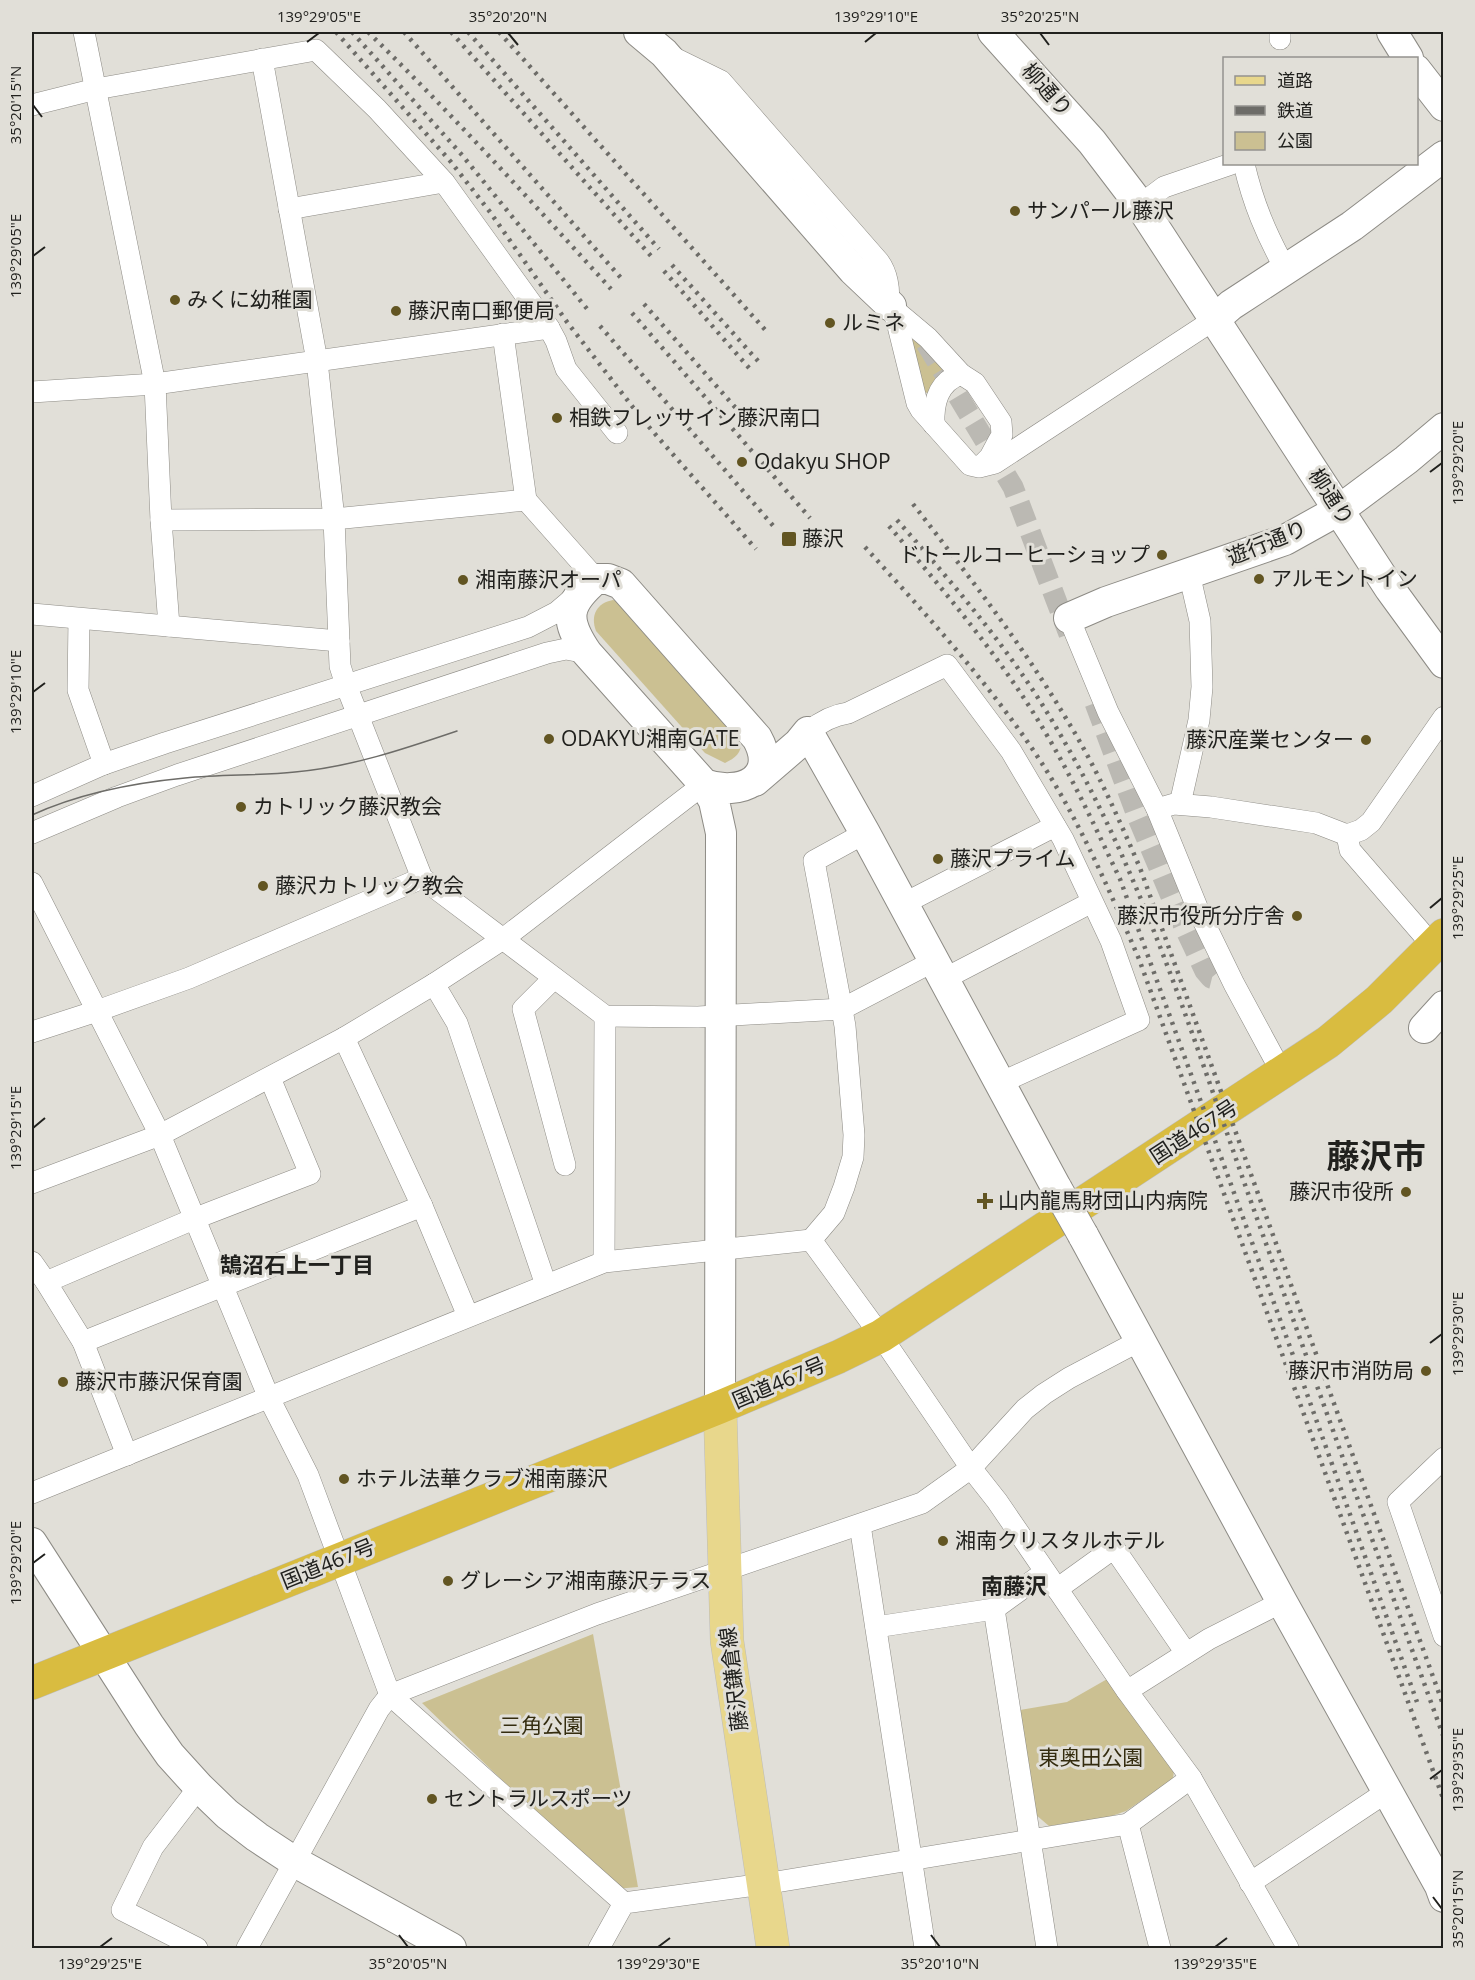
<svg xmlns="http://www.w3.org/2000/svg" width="1475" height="1980" font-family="'Open Sans','Noto Sans JP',sans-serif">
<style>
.green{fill:#cbc092}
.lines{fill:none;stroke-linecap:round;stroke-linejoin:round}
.street-tunnel{stroke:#bbb9b3;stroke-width:21;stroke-dasharray:21 10;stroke-linecap:butt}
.street-casing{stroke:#8d8b85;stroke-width:22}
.secondary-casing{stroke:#8d8b85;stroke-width:32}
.primary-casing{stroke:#bcbcbc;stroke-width:34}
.highway-casing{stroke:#bcbcbc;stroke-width:34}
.street{stroke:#fff;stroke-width:21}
.secondary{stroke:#fff;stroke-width:30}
.primary{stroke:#e8d78c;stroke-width:33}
.highway{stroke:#d9bc40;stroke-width:33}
.tram{stroke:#6d6c68;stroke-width:1.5}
.rail{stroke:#6d6c68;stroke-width:4.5;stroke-dasharray:3 6;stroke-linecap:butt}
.secondary-bridge-casing{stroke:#8d8b85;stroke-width:32;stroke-linecap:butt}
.secondary-bridge{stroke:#fff;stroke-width:30}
.ticks{fill:none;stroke:#21211e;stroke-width:2}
.poi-dot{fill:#625522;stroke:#e1dfd8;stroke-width:2}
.labels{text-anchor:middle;stroke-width:6;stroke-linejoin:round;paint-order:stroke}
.street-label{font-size:21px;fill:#21211e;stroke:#e1dfd8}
.poi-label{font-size:21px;fill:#21211e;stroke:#e1dfd8;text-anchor:start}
.park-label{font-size:21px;fill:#342c0f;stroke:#e1dfd8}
.neighbourhood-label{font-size:22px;font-weight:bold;fill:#21211e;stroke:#e1dfd8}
.town-label{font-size:33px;font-weight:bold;fill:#21211e;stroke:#e1dfd8}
.neatline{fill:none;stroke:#21211e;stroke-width:2}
.ticks-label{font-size:15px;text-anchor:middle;fill:#21211e}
</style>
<rect width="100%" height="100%" fill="#e1dfd8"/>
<g class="green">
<polygon points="909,332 945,370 936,379 929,394 925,392"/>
<path d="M 613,600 L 624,603 L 741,741 C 742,753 735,758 725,763 L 705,753 L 596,631 C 590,615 597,603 613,600 Z"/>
<polygon points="593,1634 638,1887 615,1889 422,1703"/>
<polygon points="1109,1678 1174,1770 1173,1779 1126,1811 1109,1817 1049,1826 1035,1814 1020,1710 1067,1702"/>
</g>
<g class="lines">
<g class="street-tunnel">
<polyline points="926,343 1013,487 1069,634"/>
<polyline points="1095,703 1138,818 1181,920 1205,971 1211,978 1219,980"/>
</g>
<defs>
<g id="street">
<polyline points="84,32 155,384 161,520 169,626"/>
<polyline points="1280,39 1280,32"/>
<path d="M 672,57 L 721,81 L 879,262 C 887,273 890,289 888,303"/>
<polyline points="262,59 317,361 334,519 340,666 346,685 422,878 605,1016 698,1017 842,1009 934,961"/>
<polyline points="32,105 96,89 316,50 377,109 444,182 549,328 556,341 566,369 617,433"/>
<path d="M 1244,164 C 1253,203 1266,234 1286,270"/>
<polyline points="1140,205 1164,187 1231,164"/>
<polyline points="289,209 444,182"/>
<polyline points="891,306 897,322 917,403 921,410 970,465 979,467 995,463 1215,319"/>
<polyline points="891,307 928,338 961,374 975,383 1001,422 1002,435 998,442 990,457 981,466"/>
<polyline points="503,334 526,500 596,579"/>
<polyline points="32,392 155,384 549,328"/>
<path d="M 934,425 C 933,403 938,382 961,374"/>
<polyline points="161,520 334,519 526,500"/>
<polyline points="32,614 339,641"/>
<polyline points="1069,618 1108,712 1157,809 1199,912 1234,984 1282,1073"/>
<polyline points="79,619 78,690 104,764"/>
<path d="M 808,732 C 819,723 833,715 848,713 L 947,665 L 1011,751 L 1063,839 L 1111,941 L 1139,1020 L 1000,1083"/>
<polyline points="32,796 104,764 165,743 528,627 557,612 577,595"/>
<polyline points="1180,804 1199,720 1202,687 1200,621 1189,573"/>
<polyline points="1157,809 1174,804 1211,807 1316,823 1347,835 1361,830 1371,822 1444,717"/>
<polyline points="32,833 117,797 177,775 547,653 566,649 587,653"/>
<polyline points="1347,835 1350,850 1433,946"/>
<polyline points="32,883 160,1135 269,1398 308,1475 390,1695 624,1903"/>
<polyline points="903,904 1055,826"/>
<polyline points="554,978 523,1009 565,1165"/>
<polyline points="944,979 1092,902"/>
<polyline points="434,984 457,1023 546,1285"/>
<polyline points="32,1032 97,1011 189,978 422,878"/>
<polyline points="344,1038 422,1206 468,1316"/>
<polyline points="32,1183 160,1135 344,1038 434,984 503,939 704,784"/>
<polyline points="811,1240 881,1336 971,1468 997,1501 1127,1691 1191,1778 1288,1948"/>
<polyline points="32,1262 46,1282 83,1342 127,1455"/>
<polyline points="604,1262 605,1016"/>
<polyline points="46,1282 196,1218 310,1174 270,1078"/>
<polyline points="83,1342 422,1206"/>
<polyline points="1444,1458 1398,1502 1444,1636"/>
<polyline points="32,1493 604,1262 811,1240 834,1213 844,1187 853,1157 854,1135 845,1026 814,861 865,833"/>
<polyline points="860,1525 925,1948"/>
<polyline points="1057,1589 1114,1548 1186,1653"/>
<polyline points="994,1609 1047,1948"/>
<polyline points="876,1627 994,1609 1045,1572"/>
<polyline points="1127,1691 1209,1639 1282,1602"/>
<polyline points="1128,1824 1160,1948"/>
<polyline points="1250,1883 1388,1791"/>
<polyline points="197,1948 122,1910 153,1847 199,1787"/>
<polyline points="247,1948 379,1709 390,1695 597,1614 922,1503 971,1468 1025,1409 1044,1394 1069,1378 1141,1340"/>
<polyline points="599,1948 624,1903 764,1884 1128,1824 1191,1778"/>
</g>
<g id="secondary">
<polyline points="639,32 664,53 853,270 891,306"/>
<polyline points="993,32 1092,142 1140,205 1390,589 1444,663"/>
<polyline points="1392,32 1408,58"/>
<polyline points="1416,70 1444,106"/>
<polyline points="1215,319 1231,305 1352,226 1444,156"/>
<polyline points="1069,618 1106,602 1285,540 1339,510 1406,460 1444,428"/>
<polyline points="755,781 799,743 808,732 865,833 1057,1189"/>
<path d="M 704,784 C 740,797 780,779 757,738 L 621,584 L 608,579 L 596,579 C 566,605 564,619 587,653 L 704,784 L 714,801 L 721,833 L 720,1407"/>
<polyline points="1424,1028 1444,1006"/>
<polyline points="1083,1235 1282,1602 1440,1886 1444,1897"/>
<polyline points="32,1543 149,1725 170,1755 199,1787 227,1814 257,1837 295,1862 451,1948"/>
</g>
<polyline id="primary" points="720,1407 727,1641 773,1948"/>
<polyline id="highway" points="32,1683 720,1407 838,1357 881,1336 1328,1042 1379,1000 1444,935"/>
</defs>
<use href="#street" class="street-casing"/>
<use href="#secondary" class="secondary-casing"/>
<use href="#primary" class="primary-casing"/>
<use href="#highway" class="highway-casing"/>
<use href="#street" class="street"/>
<use href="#secondary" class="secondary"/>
<use href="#primary" class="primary"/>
<use href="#highway" class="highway"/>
<path class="tram" d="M 32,815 C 80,793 132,783 185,778 C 222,774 258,776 295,772 C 351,767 404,749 457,731"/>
<g class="rail">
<polyline points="336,32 451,162 490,212 567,322 642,419 756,549"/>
<polyline points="352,32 462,155 588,310"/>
<path d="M 368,32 C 452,114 531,201 611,289"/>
<polyline points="404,32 622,279"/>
<polyline points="451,32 651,256"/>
<polyline points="468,32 659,249"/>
<polyline points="499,32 767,332"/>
<polyline points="672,265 758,361"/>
<polyline points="664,271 750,369"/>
<polyline points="644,304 749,423"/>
<polyline points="632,313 810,518"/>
<polyline points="600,326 776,529"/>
<path d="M 913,504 C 967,574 1022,644 1067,720 C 1096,767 1118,817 1140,868 L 1444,1707"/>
<path d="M 897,520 C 955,586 1013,653 1057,729 C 1145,877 1196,1048 1254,1210 C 1317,1386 1380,1562 1444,1738"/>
<path d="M 889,526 C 945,592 1004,661 1048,737 C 1075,783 1097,831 1120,879 L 1302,1380 L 1417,1702"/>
<path d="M 865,547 C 922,610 980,673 1029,744 C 1075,810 1107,885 1139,959 L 1444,1801"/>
</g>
<defs>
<polyline id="secondary-bridge" points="1057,1189 1083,1235"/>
</defs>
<use href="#secondary-bridge" class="secondary-bridge-casing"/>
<use href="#secondary-bridge" class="secondary-bridge"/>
</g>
<path class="ticks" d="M 508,33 L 518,45M 1040,33 L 1049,45M 307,42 L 319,33M 865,42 L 876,33M 33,105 L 42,117M 33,256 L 45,247M 1430,472 L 1442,463M 33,692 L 45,683M 1430,908 L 1442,898M 33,1128 L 45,1118M 1430,1343 L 1442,1334M 33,1563 L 45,1554M 1430,1779 L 1442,1770M 1433,1897 L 1442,1909M 399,1935 L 408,1947M 931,1935 L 940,1947M 100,1947 L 112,1938M 658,1947 L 670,1938M 1215,1947 L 1227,1938"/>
<g class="poi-dot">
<circle cx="1015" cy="211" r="6"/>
<circle cx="175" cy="300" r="6"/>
<circle cx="396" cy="311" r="6"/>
<circle cx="830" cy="323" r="6"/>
<circle cx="557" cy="418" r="6"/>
<circle cx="742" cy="462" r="6"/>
<rect x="781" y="531" width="16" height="16" rx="3"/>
<circle cx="1162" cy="555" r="6"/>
<circle cx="1259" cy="579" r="6"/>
<circle cx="463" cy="580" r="6"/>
<circle cx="549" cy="739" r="6"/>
<circle cx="1366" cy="740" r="6"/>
<circle cx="241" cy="807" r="6"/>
<circle cx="938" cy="859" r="6"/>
<circle cx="263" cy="886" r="6"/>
<circle cx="1297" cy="916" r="6"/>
<circle cx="1406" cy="1192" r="6"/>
<path d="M982 1192h6v6h6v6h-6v6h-6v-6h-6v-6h6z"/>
<circle cx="1426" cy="1371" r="6"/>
<circle cx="63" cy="1382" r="6"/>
<circle cx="344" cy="1479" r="6"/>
<circle cx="943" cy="1541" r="6"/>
<circle cx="448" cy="1581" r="6"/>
<circle cx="432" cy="1799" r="6"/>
</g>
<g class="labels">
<g class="street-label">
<text transform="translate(1047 90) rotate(48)" y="7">柳通り</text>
<text transform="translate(1331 497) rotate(57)" y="7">柳通り</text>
<text transform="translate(1267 543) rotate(-22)" y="7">遊行通り</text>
<text transform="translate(1194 1132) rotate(-33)" y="7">国道467号</text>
<text transform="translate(779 1383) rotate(-23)" y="7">国道467号</text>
<text transform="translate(328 1564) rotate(-22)" y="7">国道467号</text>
<text transform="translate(734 1679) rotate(-97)" y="7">藤沢鎌倉線</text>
</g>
<g class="poi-label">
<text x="1027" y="218">サンパール藤沢</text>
<text x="187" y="307">みくに幼稚園</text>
<text x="408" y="318">藤沢南口郵便局</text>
<text x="842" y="330">ルミネ</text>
<text x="569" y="425">相鉄フレッサイン藤沢南口</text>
<text x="754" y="469">Odakyu SHOP</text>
<text x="802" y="546">藤沢</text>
<text x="1150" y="562" text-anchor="end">ドトールコーヒーショップ</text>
<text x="1271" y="586">アルモントイン</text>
<text x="475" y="587">湘南藤沢オーパ</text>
<text x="561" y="746">ODAKYU湘南GATE</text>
<text x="1354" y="747" text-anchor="end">藤沢産業センター</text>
<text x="253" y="814">カトリック藤沢教会</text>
<text x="950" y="866">藤沢プライム</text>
<text x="275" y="893">藤沢カトリック教会</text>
<text x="1285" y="923" text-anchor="end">藤沢市役所分庁舎</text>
<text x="1394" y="1199" text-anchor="end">藤沢市役所</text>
<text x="998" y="1208">山内龍馬財団山内病院</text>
<text x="1414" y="1378" text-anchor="end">藤沢市消防局</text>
<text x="75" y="1389">藤沢市藤沢保育園</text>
<text x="356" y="1486">ホテル法華クラブ湘南藤沢</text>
<text x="955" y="1548">湘南クリスタルホテル</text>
<text x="460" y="1588">グレーシア湘南藤沢テラス</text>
<text x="444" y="1806">セントラルスポーツ</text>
</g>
<g class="park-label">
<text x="542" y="1733">三角公園</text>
<text x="1091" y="1765">東奥田公園</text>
</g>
<g class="neighbourhood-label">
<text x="297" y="1273">鵠沼石上一丁目</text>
<text x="1014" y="1594">南藤沢</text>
</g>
<g class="town-label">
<text x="1376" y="1168">藤沢市</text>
</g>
</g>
<rect width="1475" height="1980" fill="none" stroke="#e1dfd8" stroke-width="66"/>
<rect x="1223" y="57" width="195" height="108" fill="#e1dfd8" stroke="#94938e" stroke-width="1.5"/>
<rect x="1235" y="76" width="30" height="9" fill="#e8d78c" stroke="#94938e" stroke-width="1.5"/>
<text x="1277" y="87" font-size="18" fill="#21211e">道路</text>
<rect x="1235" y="106" width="30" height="9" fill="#6d6c68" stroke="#94938e" stroke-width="1.5"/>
<text x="1277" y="117" font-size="18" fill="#21211e">鉄道</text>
<rect x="1235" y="132" width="30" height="18" fill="#cbc092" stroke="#94938e" stroke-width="1.5"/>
<text x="1277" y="147" font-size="18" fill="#21211e">公園</text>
<rect x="33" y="33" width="1409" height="1914" class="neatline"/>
<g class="ticks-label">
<text x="319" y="22">139°29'05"E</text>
<text x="508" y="22">35°20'20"N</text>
<text x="876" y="22">139°29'10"E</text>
<text x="1040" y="22">35°20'25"N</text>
<text transform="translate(16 105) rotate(-90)" y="5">35°20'15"N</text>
<text transform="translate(16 256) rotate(-90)" y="5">139°29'05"E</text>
<text transform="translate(1458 463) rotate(-90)" y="5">139°29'20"E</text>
<text transform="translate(16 692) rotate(-90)" y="5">139°29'10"E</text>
<text transform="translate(1458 898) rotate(-90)" y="5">139°29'25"E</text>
<text transform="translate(16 1128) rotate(-90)" y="5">139°29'15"E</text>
<text transform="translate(1458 1334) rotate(-90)" y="5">139°29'30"E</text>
<text transform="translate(16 1563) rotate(-90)" y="5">139°29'20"E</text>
<text transform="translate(1458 1770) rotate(-90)" y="5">139°29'35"E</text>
<text transform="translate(1458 1909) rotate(-90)" y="5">35°20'15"N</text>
<text x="100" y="1969">139°29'25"E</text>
<text x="408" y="1969">35°20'05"N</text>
<text x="658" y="1969">139°29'30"E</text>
<text x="940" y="1969">35°20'10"N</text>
<text x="1215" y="1969">139°29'35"E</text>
</g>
</svg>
